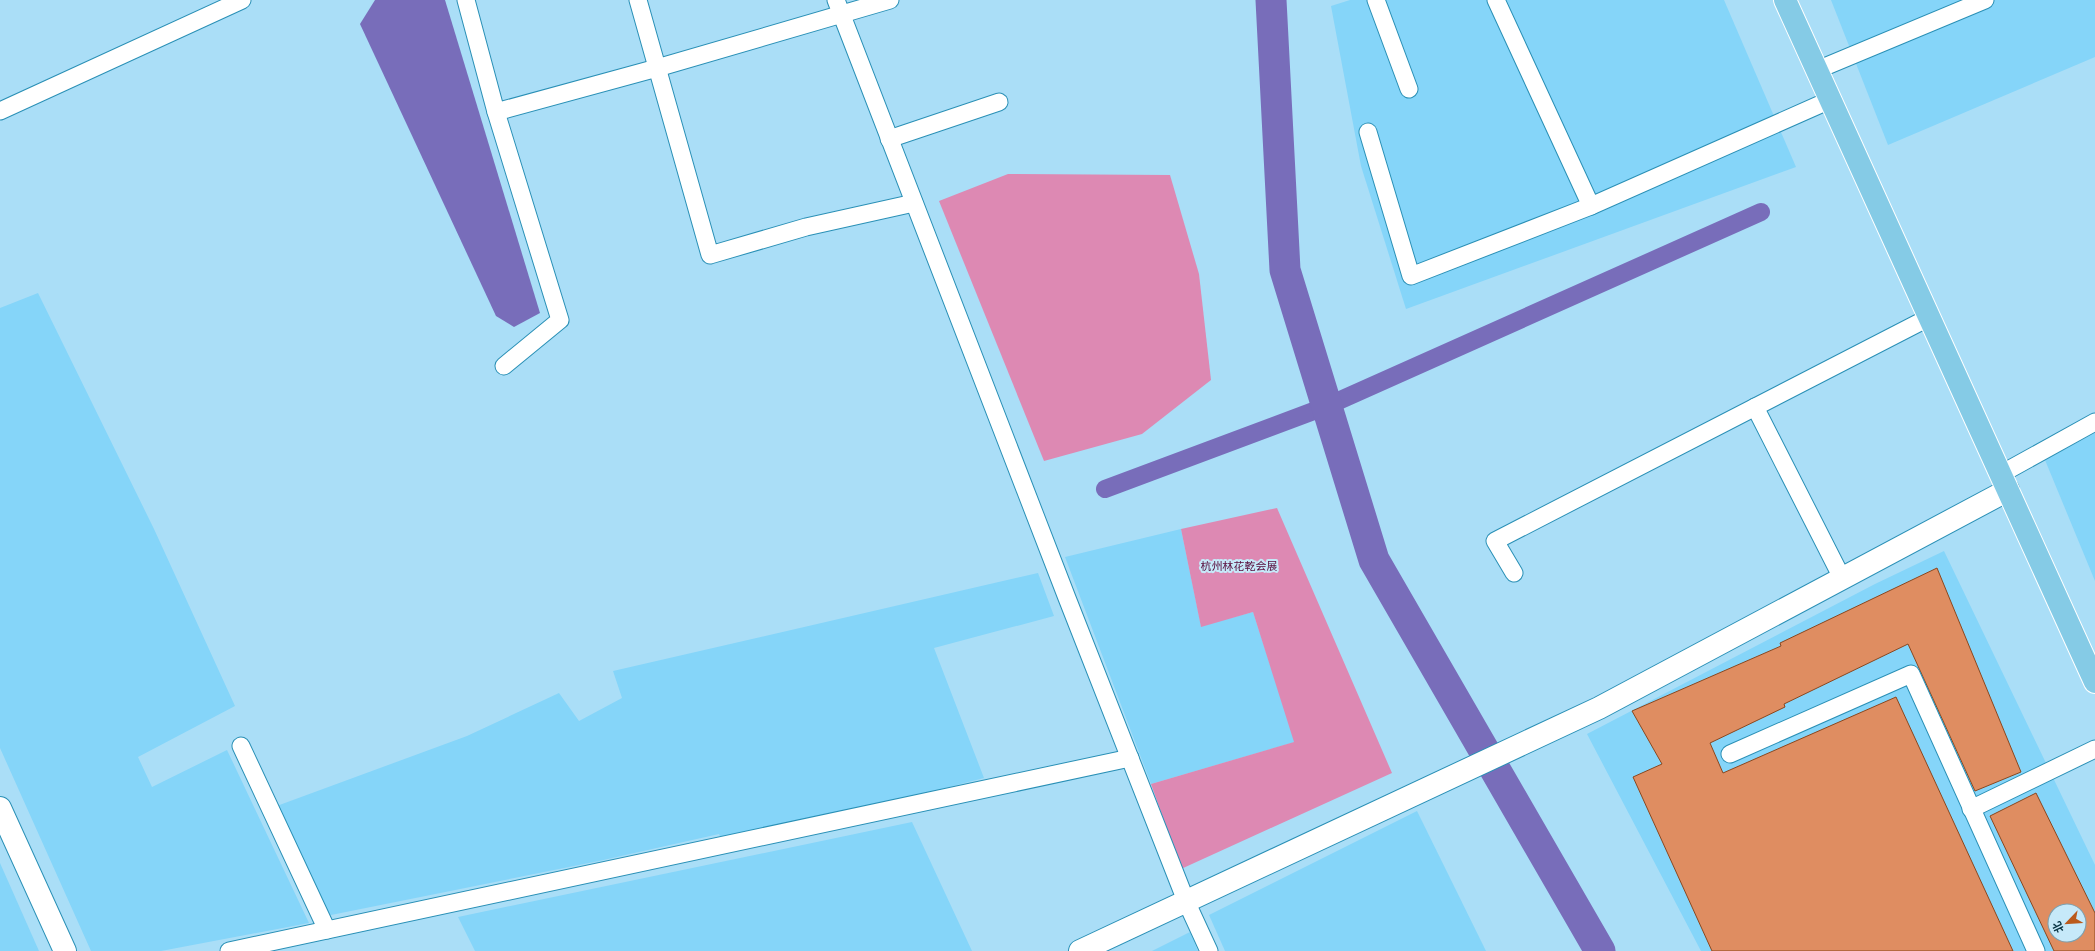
<svg xmlns="http://www.w3.org/2000/svg" width="2095" height="951" font-family="Figtree,'Noto Sans SC',sans-serif">
<style>
.built{fill:#85d5f9;fill-rule:evenodd}
.green{fill:#dd89b3}
.water{fill:#786dba}
.lines{fill:none;stroke-linecap:round;stroke-linejoin:round}
.canal{stroke:#786dba;stroke-width:18}
.river{stroke:#786dba;stroke-width:31}
.building{fill:#df8d61;stroke:#8b471e;fill-rule:evenodd}
.minor-casing{stroke:#2a90b6;stroke-width:19}
.tertiary-casing{stroke:#2a90b6;stroke-width:24}
.primary-casing{stroke:#fff;stroke-width:24}
.minor{stroke:#fff;stroke-width:17}
.tertiary{stroke:#fff;stroke-width:22}
.primary{stroke:#85cbe6;stroke-width:22}
.labels{text-anchor:middle;stroke-width:4;stroke-linejoin:round;paint-order:stroke}
.park-label{font-size:11px;fill:#570a3a;stroke:#c6e9f9}
</style>
<rect width="100%" height="100%" fill="#aadef7"/>
<g class="built">
<polygon points="1350,0 1724,0 1796,167 1406,309 1361,166 1331,6"/>
<polygon points="1831,0 2095,0 2095,57 1888,145"/>
<polygon points="38,293 154,529 235,706 138,757 152,787 227,750 309,923 161,951 91,951 0,748 0,308"/>
<polygon points="2095,433 2095,581 2045,460"/>
<polygon points="1181,529 1201,626 1253,612 1295,742 1151,784 1065,557"/>
<path d="M 1944,551 L 2095,865 L 2095,951 L 1701,951 L 1587,734 L 1875,584 ZM 2055,911 L 2079,911 L 2079,935 L 2055,935 Z"/>
<polygon points="1038,573 1054,616 934,648 984,778 724,845 719,834 599,861 321,917 274,807 467,736 559,693 579,721 622,698 613,671"/>
<polygon points="1417,811 1486,951 1225,951 1209,915"/>
<polygon points="912,822 972,951 475,951 458,917"/>
<polygon points="0,863 39,951 0,951"/>
<polygon points="1190,932 1198,951 1152,951"/>
</g>
<g class="green">
<polygon points="1008,174 1170,175 1199,274 1211,380 1142,434 1044,461 939,201"/>
<polygon points="1277,508 1392,773 1181,869 1151,784 1294,742 1253,612 1201,627 1181,529"/>
</g>
<polygon class="water" points="375,0 445,0 540,313 514,327 496,316 360,24"/>
<g class="lines">
<polyline class="canal" points="1105,489 1327,406 1761,212"/>
<polyline class="river" points="1271,0 1285,270 1374,560 1600,951"/>
</g>
<g class="building">
<polygon points="1937,568 2021,772 1975,791 1908,644 1784,704 1785,707 1710,743 1723,773 1896,697 2013,951 1712,951 1633,777 1662,764 1632,711 1781,646 1780,643"/>
<path d="M 2036,793 L 2095,913 L 2095,951 L 2054,951 L 1990,816 ZM 2055,911 L 2079,911 L 2079,935 L 2055,935 Z"/>
</g>
<g class="lines">
<defs>
<g id="minor">
<polyline points="466,0 496,112"/>
<polyline points="638,0 710,255 806,227 914,203"/>
<polyline points="836,0 1067,598 1186,901 1209,951"/>
<polyline points="1376,0 1409,89"/>
<polyline points="1496,0 1591,206 1830,100"/>
<polyline points="1817,70 1985,0"/>
<polyline points="0,111 242,0"/>
<polyline points="1368,132 1411,276 1591,206"/>
<polyline points="889,139 999,102"/>
<polyline points="504,366 560,320 496,112 657,68 890,0"/>
<polyline points="1755,407 1842,578"/>
<polyline points="2001,474 2095,422"/>
<polyline points="1514,573 1495,541 1930,317"/>
<polyline points="241,746 327,930"/>
<polyline points="1730,754 1911,674 2036,951"/>
<polyline points="1971,809 2095,749"/>
<polyline points="229,951 1130,758"/>
</g>
<g id="tertiary">
<polyline points="0,808 65,951"/>
<polyline points="1080,951 1599,708 2008,490"/>
</g>
<polyline id="primary" points="1785,0 2095,682"/>
</defs>
<use href="#minor" class="minor-casing"/>
<use href="#tertiary" class="tertiary-casing"/>
<use href="#primary" class="primary-casing"/>
<use href="#minor" class="minor"/>
<use href="#tertiary" class="tertiary"/>
<use href="#primary" class="primary"/>
</g>
<g class="labels">
<g class="park-label">
<text x="1239" y="570">杭州林花乾会展</text>
</g>
</g>
<g transform="translate(2067 923) rotate(245)"><circle r="19" fill="#c6e9f9" stroke="#7aa0b0"/>
<path d="M0-3L7 15L0 10L-7 15Z" fill="#bb5a1b"/>
<text y="-6" font-size="11" font-weight="bold" text-anchor="middle" fill="#073343">北</text>
</g>
</svg>
